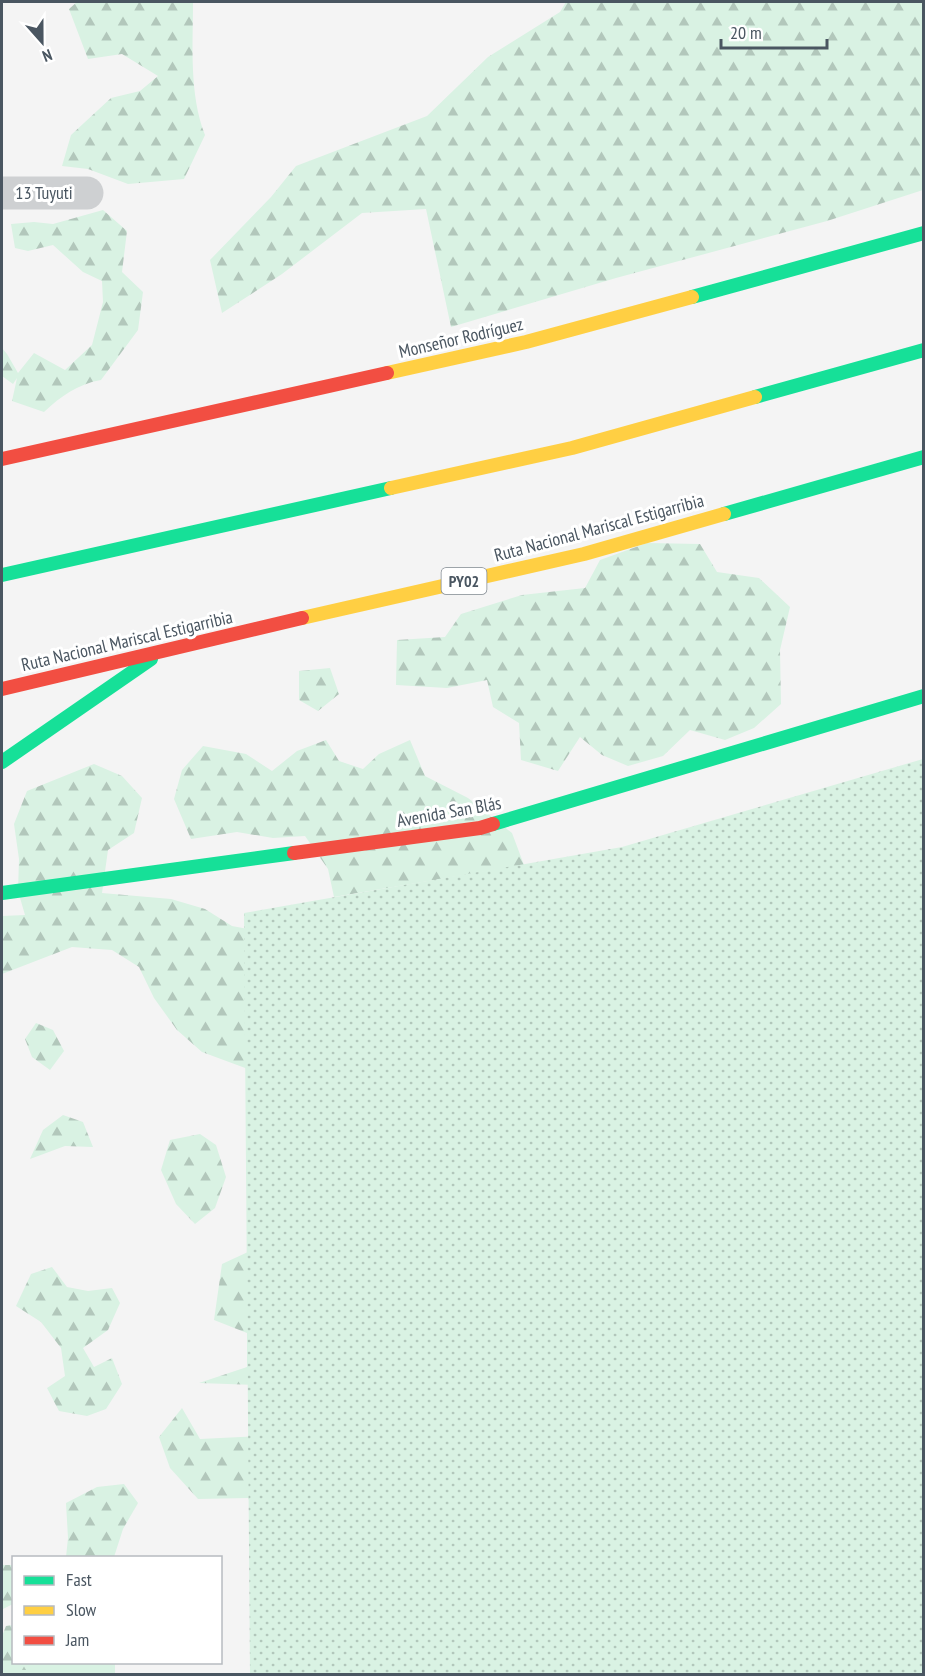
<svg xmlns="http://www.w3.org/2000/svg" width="925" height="1676" font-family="'PT Sans Narrow',sans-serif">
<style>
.grass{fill:#d9f2e3}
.forest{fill:url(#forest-firs)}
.park{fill:url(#park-dots)}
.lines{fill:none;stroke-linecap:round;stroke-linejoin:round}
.street{stroke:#ced0d2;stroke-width:33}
.fast{stroke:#16e098;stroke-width:14}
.slow{stroke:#ffcf43;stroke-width:14}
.jam{stroke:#f24e42;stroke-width:14}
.labels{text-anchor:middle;stroke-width:6;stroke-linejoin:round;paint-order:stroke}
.shield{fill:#fff;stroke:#808990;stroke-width:1.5}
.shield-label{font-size:16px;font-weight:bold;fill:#4a5661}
.street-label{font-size:18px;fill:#4a5661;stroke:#fff}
</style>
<defs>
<pattern id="forest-firs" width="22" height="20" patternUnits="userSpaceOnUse" patternTransform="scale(1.5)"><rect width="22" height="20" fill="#d9f2e3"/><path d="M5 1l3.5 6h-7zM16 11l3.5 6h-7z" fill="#b2c7bb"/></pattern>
<pattern id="park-dots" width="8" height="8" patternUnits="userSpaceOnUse" patternTransform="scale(1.5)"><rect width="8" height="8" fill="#d9f2e3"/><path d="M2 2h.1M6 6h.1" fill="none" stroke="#b2c7bb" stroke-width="1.8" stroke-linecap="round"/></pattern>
</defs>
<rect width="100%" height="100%" fill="#f4f4f4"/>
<polygon class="grass" points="2,1661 115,1663 115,1674 2,1674"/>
<g class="forest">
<path d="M 77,2 L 193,2 C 193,45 189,94 205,135 L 184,179 L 128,184 L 88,169 L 62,166 L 71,135 L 111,98 L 140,91 L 158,76 L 122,54 L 88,59 L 69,9 Z"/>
<polygon points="566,2 923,2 923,190 827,221 616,278 451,327 426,209 362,213 282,274 222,313 210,260 271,197 296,166 427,116 488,57 560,12"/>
<path d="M 103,210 L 127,231 L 122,272 L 143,292 L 138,330 L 101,380 C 78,384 61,396 44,412 L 12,401 L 17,378 L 13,384 L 2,376 L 2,348 L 7,354 L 18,373 L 34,353 L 65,370 L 92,345 L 103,302 L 102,281 L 83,272 L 53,245 L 28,251 L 15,248 L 11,224 L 34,222 L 53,224 Z"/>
<polygon points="647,543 700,544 717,572 759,578 790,607 780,650 781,704 754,728 725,740 690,730 663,756 628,766 602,755 580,737 558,771 521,760 519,723 493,707 487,680 447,688 396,685 397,640 445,637 461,614 522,595 585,588 600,560"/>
<polygon points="330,668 339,694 318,711 299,700 299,671"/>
<polygon points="326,740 339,761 363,769 379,754 410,740 425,776 468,798 512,833 524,865 334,897 328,869 305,836 273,838 237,832 191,839 174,799 182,770 203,746 246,754 272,771 297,751"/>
<polygon points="94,764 122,776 142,798 134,833 108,850 102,893 171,899 205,909 232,926 259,931 280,1081 202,1052 177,1030 154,998 139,967 112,950 72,947 2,974 2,916 25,915 18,891 19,859 14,824 27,791"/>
<polygon points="36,1023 53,1030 64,1051 50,1070 32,1057 25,1039"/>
<polygon points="63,1115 83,1122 93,1147 65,1146 30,1159 43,1130"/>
<polygon points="200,1134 216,1145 226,1177 215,1208 195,1224 176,1204 161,1170 170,1140"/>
<polygon points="267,1243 341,1276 363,1294 354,1324 344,1341 342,1384 328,1426 334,1470 362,1482 368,1558 325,1582 289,1589 270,1543 248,1498 198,1499 170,1468 159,1437 182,1408 200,1439 259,1436 259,1385 199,1383 247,1367 247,1333 214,1320 222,1264"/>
<polygon points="52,1267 67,1287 88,1291 112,1288 120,1303 108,1330 83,1348 94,1367 112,1358 122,1384 106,1409 87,1416 59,1411 47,1388 65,1376 61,1348 41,1322 16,1306 31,1274"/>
<polygon points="124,1484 138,1503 123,1529 114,1557 66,1557 68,1538 66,1503 97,1487"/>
<polygon points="2,1565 14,1565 13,1604 3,1609"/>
<path d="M 13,1625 L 14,1662 L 50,1663 C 35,1672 17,1672 2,1665 L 2,1636 L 6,1626 Z"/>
</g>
<polygon class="park" points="923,759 923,1674 250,1674 244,913 622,847"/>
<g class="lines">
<polyline class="street" points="2,193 87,193"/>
<g class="fast">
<polyline points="692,297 924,233"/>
<polyline points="755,397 924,350"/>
<polyline points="724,514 924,457"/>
<polyline points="2,575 391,488"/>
<polyline points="2,762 151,659"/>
<polyline points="493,824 924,696"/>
<polyline points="2,893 294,853"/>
</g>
<g class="slow">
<polyline points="387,373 526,342 692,297"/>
<polyline points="391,488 572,448 755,397"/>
<polyline points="302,618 584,554 724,514"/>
</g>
<g class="jam">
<polyline points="2,459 387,373"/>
<polyline points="2,689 302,618"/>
<polyline points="294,853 480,828 493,824"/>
</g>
</g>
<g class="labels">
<rect class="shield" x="441.5" y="568" width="45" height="26" rx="4.5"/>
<g class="shield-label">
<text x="464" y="587">PY02</text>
</g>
<g class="street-label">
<text x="44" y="199">13 Tuyuti</text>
<text transform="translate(461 338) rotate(-13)" y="6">Monseñor Rodríguez</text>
<text transform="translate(599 528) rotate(-15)" y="6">Ruta Nacional Mariscal Estigarribia</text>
<text transform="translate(127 641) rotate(-13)" y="6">Ruta Nacional Mariscal Estigarribia</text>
<text transform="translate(449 812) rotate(-10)" y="6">Avenida San Blás</text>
</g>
</g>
<rect width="925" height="1676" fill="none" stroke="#4a5661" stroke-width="6"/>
<rect x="12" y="1556" width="210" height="108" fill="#ffffff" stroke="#b7bbc0" stroke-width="1.5"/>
<rect x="24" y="1576" width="30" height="9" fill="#16e098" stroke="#b7bbc0" stroke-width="1.5"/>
<text x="66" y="1586" font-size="18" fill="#4a5661">Fast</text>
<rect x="24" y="1606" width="30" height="9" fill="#ffcf43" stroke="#b7bbc0" stroke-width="1.5"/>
<text x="66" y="1616" font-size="18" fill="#4a5661">Slow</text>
<rect x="24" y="1636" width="30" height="9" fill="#f24e42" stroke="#b7bbc0" stroke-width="1.5"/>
<text x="66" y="1646" font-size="18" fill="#4a5661">Jam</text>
<g transform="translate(42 42) rotate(159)" stroke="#ffffff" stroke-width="4.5" paint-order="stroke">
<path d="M0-4.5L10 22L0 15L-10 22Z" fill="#4a5661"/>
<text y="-9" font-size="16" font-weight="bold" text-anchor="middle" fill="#4a5661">N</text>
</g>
<path d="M721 39v9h106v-9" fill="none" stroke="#4a5661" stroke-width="3"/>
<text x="730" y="39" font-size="18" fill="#4a5661" stroke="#ffffff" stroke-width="4.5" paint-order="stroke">20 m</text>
</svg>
